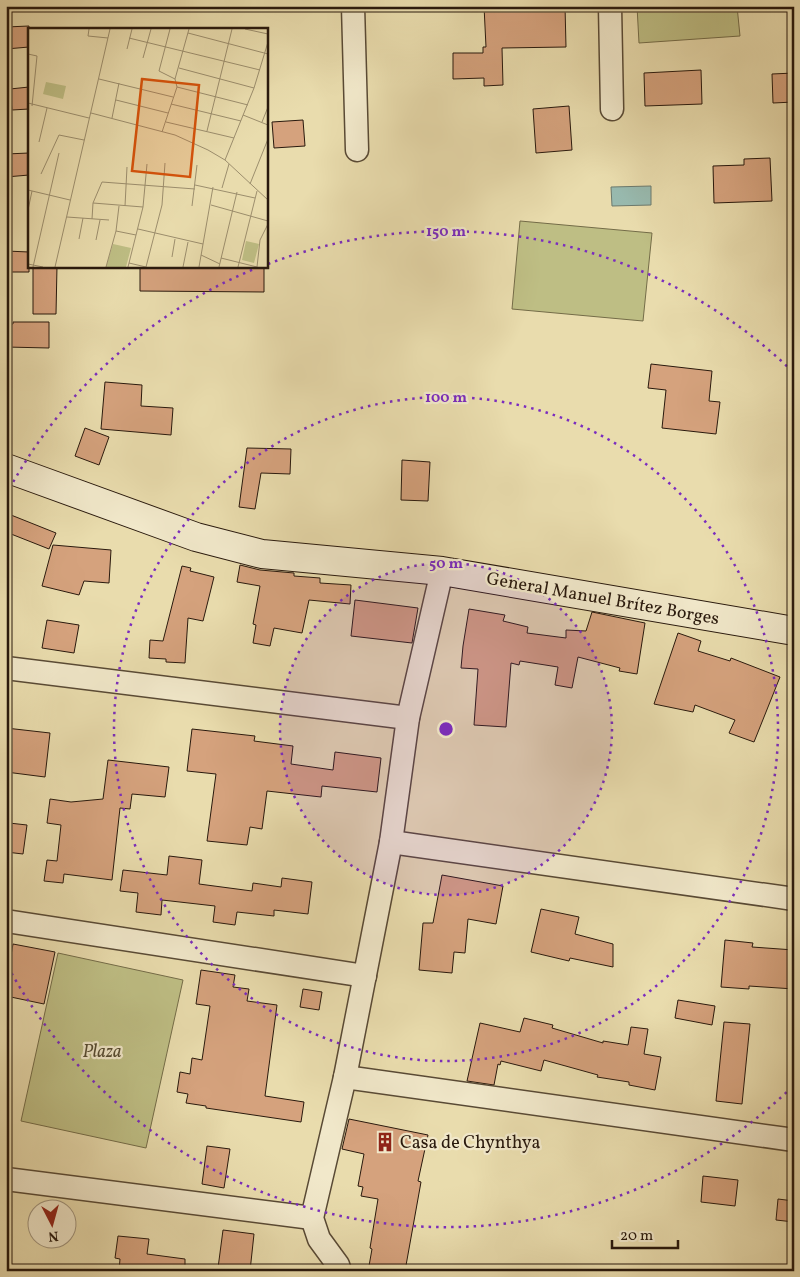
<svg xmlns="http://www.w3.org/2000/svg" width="800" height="1277" font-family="Vollkorn,serif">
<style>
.green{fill:#bebe84;stroke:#746c48}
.water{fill:#98baaf;stroke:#6c7a6e}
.building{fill:#d5a27d;stroke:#29190d}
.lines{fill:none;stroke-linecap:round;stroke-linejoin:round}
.street-casing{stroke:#594a35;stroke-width:25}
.secondary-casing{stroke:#29190d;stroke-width:30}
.street{stroke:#f1e8ca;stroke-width:22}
.secondary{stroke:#f1e8ca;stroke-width:28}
.ring{fill:none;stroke:#7b2cbf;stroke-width:2.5;stroke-dasharray:2.5 5}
.labels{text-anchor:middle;stroke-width:4.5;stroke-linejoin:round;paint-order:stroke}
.street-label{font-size:18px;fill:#29190d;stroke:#f1e8ca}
.park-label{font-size:18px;font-style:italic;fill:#564b31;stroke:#f1e8ca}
.poi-label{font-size:18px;fill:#29190d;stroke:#f1e8ca;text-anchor:start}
.inset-road{fill:none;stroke:#9c8e6d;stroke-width:1}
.view{fill:#d5530c;fill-opacity:0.15;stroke:#d5530c;stroke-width:2.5}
.inset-edge{fill:none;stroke:#29190d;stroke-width:2.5}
.centre{fill:#7b2cbf;stroke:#f1e8ca;stroke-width:2.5}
.ring-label{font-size:15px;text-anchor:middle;font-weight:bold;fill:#7b2cbf;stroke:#f1e8ca;stroke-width:4.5;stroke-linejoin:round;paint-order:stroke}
</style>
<rect width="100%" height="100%" fill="#e9dcad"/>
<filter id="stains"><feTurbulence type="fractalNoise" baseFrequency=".004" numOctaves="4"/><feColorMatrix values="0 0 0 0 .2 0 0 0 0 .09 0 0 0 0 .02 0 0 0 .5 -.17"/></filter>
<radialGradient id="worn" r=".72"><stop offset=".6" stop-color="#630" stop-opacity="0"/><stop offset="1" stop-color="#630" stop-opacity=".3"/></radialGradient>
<g class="green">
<polygon points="637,6 737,6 740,36 639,43"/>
<polygon points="520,221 652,233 643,321 512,309"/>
<polygon points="58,953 183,980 146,1148 21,1121"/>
</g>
<polygon class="water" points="651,186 651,205 612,206 611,187"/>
<g class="building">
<polygon points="484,6 565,6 566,47 502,48 503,85 484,86 484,78 453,79 453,53 483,53 483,47 486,47"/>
<polygon points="29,26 29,47 6,49 6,27"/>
<polygon points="701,70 702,104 645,106 644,73"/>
<polygon points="794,73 794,102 773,103 772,74"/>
<polygon points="29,87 29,109 12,110 10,89"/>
<polygon points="569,106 572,150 536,153 533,109"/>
<polygon points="303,120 305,146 274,148 272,122"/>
<polygon points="29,153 29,175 6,177 6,154"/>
<polygon points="770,158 772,201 714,203 713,166 744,165 744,159"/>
<polygon points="6,251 29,252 29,272 6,272"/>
<polygon points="33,266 57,266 56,314 33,314"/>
<polygon points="140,266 264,266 264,292 140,291"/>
<polygon points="13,322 49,322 49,348 6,347 6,324 13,324"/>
<polygon points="651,364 712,371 709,401 720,402 716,434 662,428 666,390 648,388"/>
<polygon points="105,382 142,385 141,406 173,408 171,435 101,429"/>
<polygon points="85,428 109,437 99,465 75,456"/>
<polygon points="247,448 291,449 290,474 261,473 255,509 239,507"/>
<polygon points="402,460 430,462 428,501 401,500"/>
<polygon points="6,513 56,533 49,549 6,532"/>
<polygon points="53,545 111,550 109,583 84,581 79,595 42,586"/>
<polygon points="240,565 260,570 294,573 294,576 320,578 320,583 351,585 350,604 309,600 302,633 274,628 270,646 253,643 256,625 253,624 260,586 237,582"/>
<polygon points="182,566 191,568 190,571 214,577 203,621 188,618 185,663 166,662 166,659 149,658 150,640 163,641"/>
<polygon points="355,600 418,608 412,643 351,636"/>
<polygon points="469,609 505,615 503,621 528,627 527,633 566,638 566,630 586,631 592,612 645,623 637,674 619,671 620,668 578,657 572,688 555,685 558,667 520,661 519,665 511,663 506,727 474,725 478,669 461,668 463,646"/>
<polygon points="47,620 79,625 74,653 42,648"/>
<polygon points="678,633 701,641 698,651 730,661 731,658 780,677 754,742 729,733 735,720 695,705 693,712 654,704"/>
<polygon points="6,728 50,733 45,777 6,772"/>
<polygon points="192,729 255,736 254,741 293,746 291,764 333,770 335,752 381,758 377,792 322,786 321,797 267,791 262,829 250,827 247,845 207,841 216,774 187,771"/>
<polygon points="108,760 169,767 165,797 132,794 130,809 120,808 112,880 64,874 63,883 44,881 47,860 57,861 61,825 47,823 50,799 71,802 103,799"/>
<polygon points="9,823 27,825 23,854 6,852"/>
<polygon points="169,856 202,860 199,884 252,891 253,883 281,887 282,878 312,882 308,914 274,910 274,916 237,912 235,925 213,922 215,906 162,900 161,915 136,912 138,893 120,891 123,870 167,875"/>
<polygon points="442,875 503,886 496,924 468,919 465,953 454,952 452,973 419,970 423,923 433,923"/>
<polygon points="541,909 579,917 575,934 613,944 613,967 570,958 569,961 531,952"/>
<polygon points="725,940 753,943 752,947 794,950 794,989 749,986 749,989 721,987"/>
<polygon points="13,944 55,952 44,1004 6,996 6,967 9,967"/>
<polygon points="201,970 235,975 233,987 249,989 247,1001 277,1005 265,1096 304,1102 301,1122 206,1108 206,1106 186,1103 188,1094 177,1092 180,1072 190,1074 192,1058 202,1060 210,1006 196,1004"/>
<polygon points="303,989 322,992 319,1010 300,1007"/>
<polygon points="678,1000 715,1006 712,1025 675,1018"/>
<polygon points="524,1018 553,1025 552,1028 603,1043 603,1041 628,1045 631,1027 648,1029 644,1054 661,1057 655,1090 629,1085 629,1082 597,1077 598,1075 544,1060 541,1071 501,1061 500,1065 498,1064 494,1085 467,1081 480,1023 520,1032"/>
<polygon points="724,1022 750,1024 742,1104 716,1101"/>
<polygon points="349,1119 428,1135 418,1181 421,1182 405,1271 375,1271 375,1267 369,1266 372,1249 370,1248 378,1199 361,1196 363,1187 358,1186 364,1154 342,1149"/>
<polygon points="207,1146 230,1149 224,1188 202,1184"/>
<polygon points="703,1176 738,1180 735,1206 701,1202"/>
<polygon points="778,1199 794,1201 794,1222 776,1220"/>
<polygon points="223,1230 254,1234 250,1271 227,1271 227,1269 218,1268"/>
<polygon points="118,1236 149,1239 147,1254 185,1259 185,1271 119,1271 120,1259 115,1258"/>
</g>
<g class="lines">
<defs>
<g id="street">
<polyline points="353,6 357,150"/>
<polyline points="610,6 612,109"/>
<polyline points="6,668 408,718"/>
<polyline points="391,842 794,899"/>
<polyline points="6,921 365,976"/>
<polyline points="345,1077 794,1140"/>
<polyline points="6,1179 312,1218"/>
<polyline points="340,1271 338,1265 319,1239 312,1218 345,1077 391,842 408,718 442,571"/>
</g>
<polyline id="secondary" points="6,468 196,537 262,554 442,571 794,631"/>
</defs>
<use href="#street" class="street-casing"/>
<use href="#secondary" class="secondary-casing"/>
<use href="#street" class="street"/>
<use href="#secondary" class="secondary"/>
</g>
<circle cx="446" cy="729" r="166" fill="#7b2cbf" fill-opacity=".12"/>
<g class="ring">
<circle cx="446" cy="729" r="166"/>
<circle cx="446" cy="729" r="332"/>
<path d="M792 1087A498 498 0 0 1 6 963M6 495A498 498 0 0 1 259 267M268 264A498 498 0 0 1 792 371"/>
</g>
<defs>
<symbol id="building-bare" viewBox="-9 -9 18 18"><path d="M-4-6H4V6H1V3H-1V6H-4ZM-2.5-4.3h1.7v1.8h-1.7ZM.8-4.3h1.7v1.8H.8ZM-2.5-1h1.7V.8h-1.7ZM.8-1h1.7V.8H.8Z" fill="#8f2418" stroke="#f1e8ca" stroke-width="2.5" paint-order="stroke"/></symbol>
</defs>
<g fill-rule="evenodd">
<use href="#building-bare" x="371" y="1128" width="28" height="28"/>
</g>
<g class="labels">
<g class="street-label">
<text transform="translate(603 598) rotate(10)" y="6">General Manuel Brítez Borges</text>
</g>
<g class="park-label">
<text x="102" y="1057">Plaza</text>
</g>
<g class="poi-label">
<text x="400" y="1148">Casa de Chynthya</text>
</g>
</g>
<g transform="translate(28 28)">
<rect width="240" height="240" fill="#e9dcad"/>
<path d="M 18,54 L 38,58 L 35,71 L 15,66 ZM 218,213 L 231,216 L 226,235 L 214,232 ZM 85,216 L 103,220 L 98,239 L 78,239 Z" fill="#bebe84"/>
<path class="inset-road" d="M 61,1 L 60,8 L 80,10M 142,1 L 131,43 L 147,51M 217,1 L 240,6M 160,5 L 240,26M 101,10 L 232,42M 99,21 L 104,1M 0,26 L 9,28 L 4,78M 115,30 L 123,1M 151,40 L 226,60M 71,51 L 145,69M 149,59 L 220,77M 88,72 L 140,85M 0,75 L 61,90M 143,76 L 213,93M 63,85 L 147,107 L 180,122 L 197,132 L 240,172M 215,87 L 240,97M 84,90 L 91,55M 138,94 L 206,110M 234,94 L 240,79M 179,103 L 204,1M 134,104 L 149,59 L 147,51 L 161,1M 11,114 L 19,80M 197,132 L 226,60 L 240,14M 13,146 L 31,107 L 56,112M 222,156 L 240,111M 167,157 L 227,170M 194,160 L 201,136M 0,162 L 42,172M 65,175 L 115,179M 183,177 L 240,193M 97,178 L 99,139M 164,178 L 169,137M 0,182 L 4,163M 39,189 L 81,192M 64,191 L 65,175 L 74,154 L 167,161M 110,201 L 175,216M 88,203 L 108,207M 51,211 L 55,190M 68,212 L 72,192M 173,227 L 192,236M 144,229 L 147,211M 193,230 L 229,239M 101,235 L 118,239M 0,236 L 15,239M 5,239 L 31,125M 27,239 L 82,1M 78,239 L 88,203 L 91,178M 100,239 L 115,179 L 119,136M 118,239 L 134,177 L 137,135M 155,239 L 160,214M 171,239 L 185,159M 191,239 L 209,164M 210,239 L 229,163M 229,239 L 232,212 L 240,196"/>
<path class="view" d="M 114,51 L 171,57 L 162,149 L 104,143 Z"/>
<rect width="240" height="240" class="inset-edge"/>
</g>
<circle cx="446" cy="729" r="8" class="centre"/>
<g class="ring-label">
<text x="446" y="236">150 m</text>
<text x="446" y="402">100 m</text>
<text x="446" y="568">50 m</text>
</g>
<rect width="800" height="1277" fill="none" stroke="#e9dcad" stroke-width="25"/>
<rect x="8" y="8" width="785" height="1262" fill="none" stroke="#29190d" stroke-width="2.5"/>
<rect x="12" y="12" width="775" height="1252" fill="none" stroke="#29190d"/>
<g transform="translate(52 1224) rotate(174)"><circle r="24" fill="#f1e8ca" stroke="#a1957e"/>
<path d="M0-4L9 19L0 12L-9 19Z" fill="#8f2418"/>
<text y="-8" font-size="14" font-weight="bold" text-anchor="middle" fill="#29190d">N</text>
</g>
<path d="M612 1240v8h66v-8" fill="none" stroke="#29190d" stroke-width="2.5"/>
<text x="620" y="1240" font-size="15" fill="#29190d" stroke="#f1e8ca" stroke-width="4" paint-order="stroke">20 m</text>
<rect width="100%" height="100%" filter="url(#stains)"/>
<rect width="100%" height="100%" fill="url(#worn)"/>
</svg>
